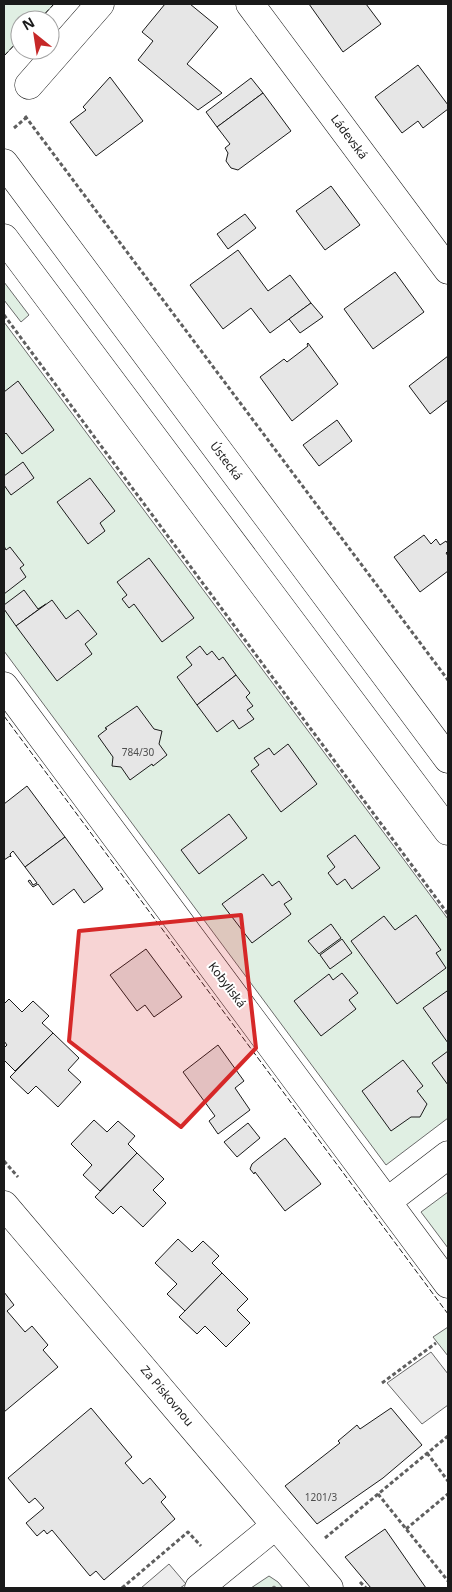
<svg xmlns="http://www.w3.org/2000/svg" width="452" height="1592" font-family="'Noto Sans',sans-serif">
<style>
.green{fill:#e0efe3;stroke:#6a6a6a}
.parking{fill:#ededed;stroke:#6a6a6a}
.building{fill:#e6e6e6;stroke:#1a1a1a}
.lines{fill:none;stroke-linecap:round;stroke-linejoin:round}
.street-casing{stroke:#1a1a1a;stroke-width:29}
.secondary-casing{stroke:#1a1a1a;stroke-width:29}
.path{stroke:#5f5f5f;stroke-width:3;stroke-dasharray:4 2.5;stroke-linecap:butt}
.street{stroke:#fff;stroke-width:28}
.secondary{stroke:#fff;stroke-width:28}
.fence{stroke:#1a1a1a;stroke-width:1;stroke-dasharray:6 2.5;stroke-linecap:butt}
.marked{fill:#d62828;fill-opacity:0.2;stroke:#d62828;stroke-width:4;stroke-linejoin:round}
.labels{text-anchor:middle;stroke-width:4;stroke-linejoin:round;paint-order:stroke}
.number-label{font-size:10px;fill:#4d4d4d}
.street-label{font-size:12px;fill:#1a1a1a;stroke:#fff}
</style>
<rect width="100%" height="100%" fill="#fff"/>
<g class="green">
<polygon points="4,4 54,4 39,20 20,20 20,39 4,56"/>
<polygon points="4,282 29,315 21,322 4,300"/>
<polygon points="4,322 448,919 448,1118 386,1165 4,651"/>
<polygon points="448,1192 448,1248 421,1212"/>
<polygon points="448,1327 448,1356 433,1337"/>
<polygon points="269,1576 278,1582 283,1588 277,1588 274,1586 271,1588 251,1588"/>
</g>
<g class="parking">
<polygon points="431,1352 448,1374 448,1405 422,1424 387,1383"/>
<polygon points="169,1564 186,1584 180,1588 141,1588"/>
</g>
<g class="building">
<polygon points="165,4 190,4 218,27 187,64 222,93 198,110 138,60 153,41 142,32"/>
<polygon points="309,4 366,4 381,24 343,52"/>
<polygon points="418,65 448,105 448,109 423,128 418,121 402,133 375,97"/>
<polygon points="110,77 143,121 96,156 70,122 86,110 83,107"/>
<polygon points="251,78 263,93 217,127 206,112"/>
<polygon points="263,93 291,131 238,170 231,168 226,161 228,153 225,148 230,144 217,127"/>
<polygon points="331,186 360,225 325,250 296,211"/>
<polygon points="245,214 256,228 228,249 217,234"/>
<polygon points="238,250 268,291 290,275 311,303 270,333 251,308 223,329 190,285"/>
<polygon points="395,272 424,312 373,349 344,309"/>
<polygon points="311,303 323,317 300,333 289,319"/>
<polygon points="308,343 338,384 292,421 260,377 284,359 287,362 308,346 307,344"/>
<polygon points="448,356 448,400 430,414 409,386"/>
<polygon points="18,381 54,430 22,454 6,433 4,435 4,392"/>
<polygon points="337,420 352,441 319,466 303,445"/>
<polygon points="23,462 34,478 11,495 4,485 4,476"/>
<polygon points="90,478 115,511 100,523 105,531 88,544 57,502"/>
<polygon points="424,535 431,544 436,539 440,545 446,541 448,544 448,551 446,553 448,556 448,571 420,592 394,557"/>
<polygon points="4,546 6,550 10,547 24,565 20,568 26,577 4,594"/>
<polygon points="149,558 194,618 162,642 134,604 129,608 122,599 127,595 117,582"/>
<polygon points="24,590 38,609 46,604 16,626 4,609 4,605"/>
<polygon points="52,600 66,619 78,610 97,634 85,644 92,654 57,681 16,626"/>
<polygon points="200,646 207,655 212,651 219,660 223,657 236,675 197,705 177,677 192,665 186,657"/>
<polygon points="236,675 250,693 246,697 253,706 247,710 254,719 239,729 233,720 217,732 197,705"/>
<polygon points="137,706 154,729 162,731 159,744 167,755 153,766 152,764 130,780 121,767 112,766 113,757 98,736 107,729 105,728"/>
<polygon points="288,744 317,784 281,812 251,771 259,765 254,758 269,748 274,755"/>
<polygon points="27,786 65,837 25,867 13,851 10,854 11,857 10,856 4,860 4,804"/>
<polygon points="229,814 247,838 199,874 181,850"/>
<polygon points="355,835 380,868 352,889 345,879 337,885 328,873 335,867 327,856"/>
<polygon points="65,837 103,889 84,903 74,889 53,905 38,884 33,887 28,881 30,880 33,885 37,883 25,867"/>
<polygon points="263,874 272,886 279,881 292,899 284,904 291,914 252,943 222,904"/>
<polygon points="416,915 441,950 436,953 446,968 397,1004 351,941 384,916 395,930"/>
<polygon points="331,924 341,938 319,954 308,941"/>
<polygon points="342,939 352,953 330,969 320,955"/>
<polygon points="146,949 182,997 154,1017 145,1005 137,1011 110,975"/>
<polygon points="342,973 358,993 349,1000 356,1009 321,1036 294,1001 329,974 333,980"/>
<polygon points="447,991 448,993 448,1043 423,1008"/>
<polygon points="9,999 22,1012 33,1001 49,1016 42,1023 53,1033 15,1071 4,1060 4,1048 7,1045 4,1041 4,1004"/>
<polygon points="53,1033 79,1058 68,1070 81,1082 58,1107 36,1086 28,1094 10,1077"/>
<polygon points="218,1045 244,1081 235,1088 250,1110 218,1134 209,1121 215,1116 183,1072"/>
<polygon points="448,1051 448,1085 432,1063"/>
<polygon points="403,1060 423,1086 417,1091 427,1104 420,1117 411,1117 391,1131 362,1091"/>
<polygon points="94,1120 107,1132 118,1121 135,1136 128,1144 137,1153 100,1191 83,1175 92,1165 71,1144"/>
<polygon points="248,1123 260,1138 237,1157 224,1142"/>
<polygon points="285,1138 321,1184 285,1211 255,1172 254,1174 250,1169 252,1164 258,1159"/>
<polygon points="137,1153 164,1179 153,1190 166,1203 143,1227 121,1206 113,1214 95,1197"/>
<polygon points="178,1239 192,1252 203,1241 219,1256 212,1263 222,1273 185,1311 167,1294 177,1284 155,1263"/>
<polygon points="222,1273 248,1299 237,1310 250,1323 226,1347 205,1326 197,1334 179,1317"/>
<polygon points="4,1292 14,1305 7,1311 25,1332 32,1326 48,1345 43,1350 58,1367 4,1412"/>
<polygon points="91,1408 132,1457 125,1463 143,1484 150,1478 166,1497 161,1502 175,1519 104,1580 96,1571 90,1576 52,1530 47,1534 44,1530 37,1536 26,1523 44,1508 35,1498 29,1503 8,1478"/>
<polygon points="391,1408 422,1445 383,1478 317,1524 285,1486 340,1443 338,1441 357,1425 360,1429"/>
<polygon points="385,1529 426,1588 371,1588 345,1557"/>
</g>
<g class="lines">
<defs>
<g id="street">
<polyline points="250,4 448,270"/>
<polyline points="29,85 100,4"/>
<polyline points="4,686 448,1284"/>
<polyline points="388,1201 448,1155"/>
<polyline points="4,1205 329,1588"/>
<polyline points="199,1588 275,1526"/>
</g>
<g id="secondary">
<polyline points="4,163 448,759"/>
<polyline points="4,238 448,831"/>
</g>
</defs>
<use href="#street" class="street-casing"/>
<use href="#secondary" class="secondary-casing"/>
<g class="path">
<polyline points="25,116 448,680"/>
<polyline points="14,128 27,117"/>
<polyline points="4,315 448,914"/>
<polyline points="4,1161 18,1177"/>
<polyline points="382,1383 436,1343"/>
<polyline points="427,1453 448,1481"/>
<polyline points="378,1494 448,1581"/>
<polyline points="406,1529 448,1494"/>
<polyline points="325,1538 448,1436"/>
<polyline points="360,1582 366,1588"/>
<polyline points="122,1588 188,1532 201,1546"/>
</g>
<use href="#street" class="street"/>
<use href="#secondary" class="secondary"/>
<g class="fence">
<polyline points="39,20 54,4"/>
<polyline points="4,56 20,39"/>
<polyline points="4,716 448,1314"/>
</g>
</g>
<path class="marked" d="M 241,915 L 256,1048 L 181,1127 L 69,1041 L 79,931 Z"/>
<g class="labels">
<g class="number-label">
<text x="138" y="756">784/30</text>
<text x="321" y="1501">1201/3</text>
</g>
<g class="street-label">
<text transform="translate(349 137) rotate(53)" y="4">Ládevská</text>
<text transform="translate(226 461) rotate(53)" y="4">Ústecká</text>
<text transform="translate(227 985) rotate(53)" y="4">Kobyliská</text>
<text transform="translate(167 1396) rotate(50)" y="4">Za Pískovnou</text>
</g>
</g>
<rect width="452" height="1592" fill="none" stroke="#1a1a1a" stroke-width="10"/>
<g transform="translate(35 35) rotate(330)"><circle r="24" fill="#ffffff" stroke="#a3a3a3"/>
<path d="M0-4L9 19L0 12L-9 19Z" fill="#c62828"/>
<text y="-8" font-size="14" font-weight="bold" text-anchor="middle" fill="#1a1a1a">N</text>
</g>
</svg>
